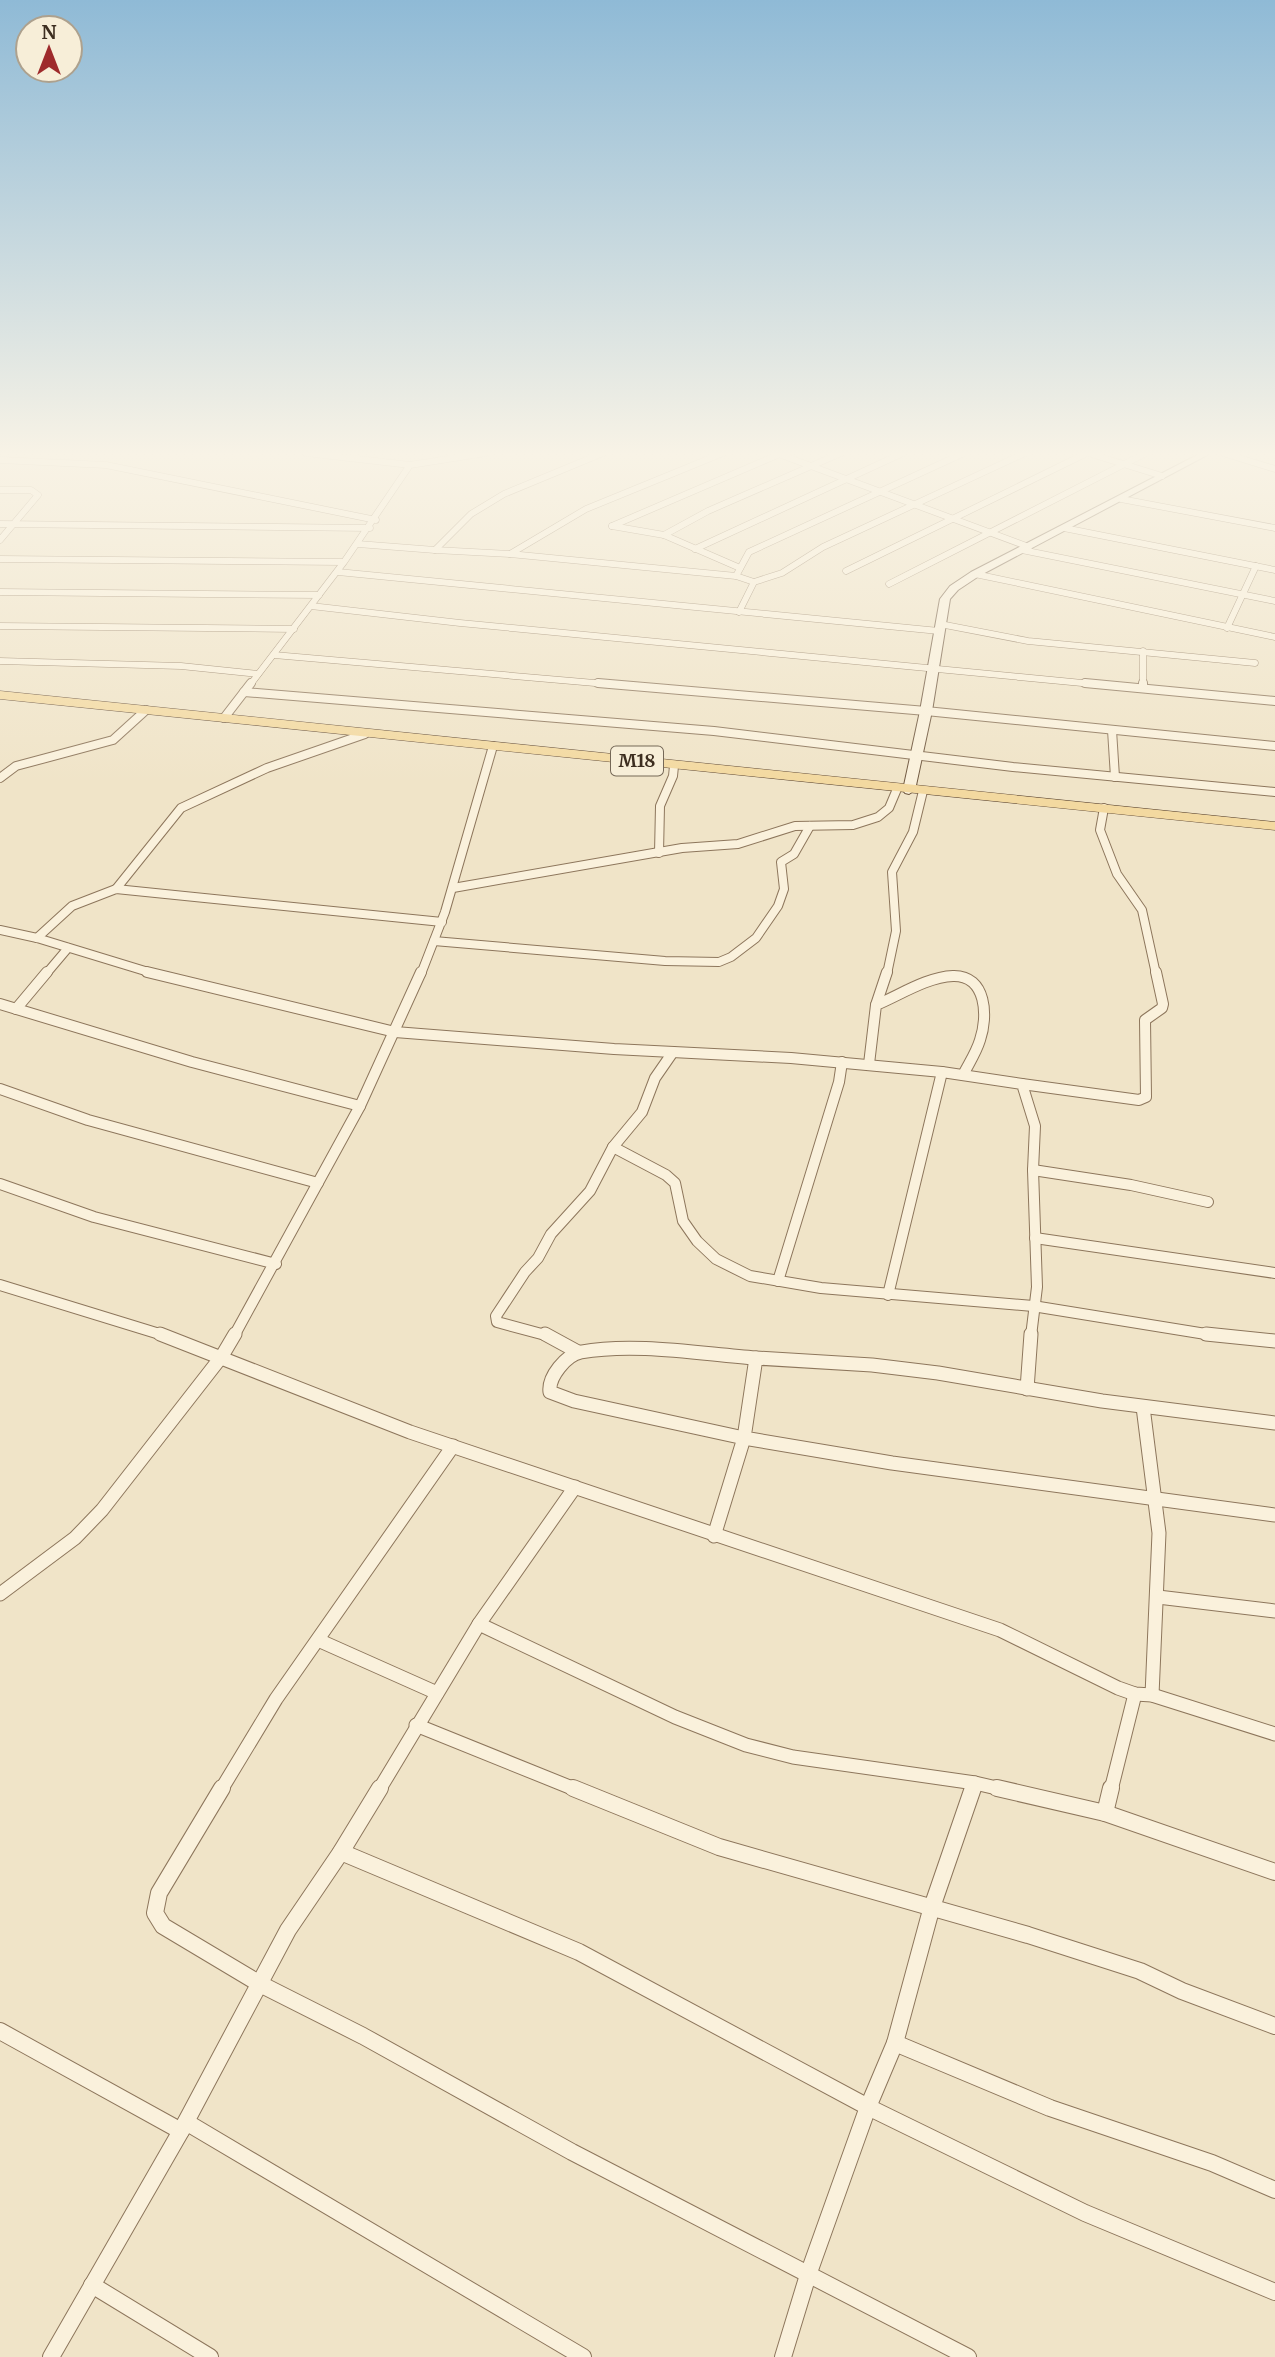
<svg xmlns="http://www.w3.org/2000/svg" width="1275" height="2357" font-family="Merriweather,serif">
<style>
.lines{fill:none;stroke-linecap:round;stroke-linejoin:round}
.street-far4-casing{stroke:#8d765c;stroke-width:7}
.street-far3-casing{stroke:#8d765c;stroke-width:10}
.street-far2-casing{stroke:#8d765c;stroke-width:12}
.street-far1-casing{stroke:#8d765c;stroke-width:15}
.street-casing{stroke:#8d765c;stroke-width:18}
.secondary-casing{stroke:#6f573f;stroke-width:2}
.primary-casing{stroke:#5b4430;stroke-width:1}
.street-far4{stroke:#faf1dc;stroke-width:6}
.street-far3{stroke:#faf1dc;stroke-width:8}
.street-far2{stroke:#faf1dc;stroke-width:10}
.street-far1{stroke:#faf1dc;stroke-width:13}
.street{stroke:#faf1dc;stroke-width:16}
.secondary{fill:#faf1dc;fill-rule:evenodd}
.primary{fill:#f3d9a0;fill-rule:evenodd}
.labels{text-anchor:middle;stroke-width:5;stroke-linejoin:round;paint-order:stroke}
.shield{fill:#f7eed8;stroke:#756857;stroke-width:2}
.shield-label{font-size:18px;font-weight:bold;fill:#3d2e20}
</style>
<rect width="100%" height="100%" fill="#f0e4c8"/>
<g class="lines">
<defs>
<g id="street-far4">
<polyline points="306,453 410,465"/>
<polyline points="776,453 1029,547"/>
<polyline points="1088,453 1162,476"/>
<polyline points="1223,453 1275,469"/>
<polyline points="0,460 106,465 376,520"/>
<polyline points="0,490 31,490 38,495 0,540"/>
<polyline points="1121,499 1275,528"/>
<polyline points="0,524 370,528"/>
<polyline points="612,526 782,453"/>
<polyline points="612,526 664,535 740,568"/>
<polyline points="1064,528 1275,570"/>
<polyline points="664,535 708,511 841,453"/>
<polyline points="358,544 435,550 471,514 504,494 603,453"/>
<polyline points="695,549 903,453"/>
<polyline points="435,550 510,554 736,576 754,582 739,612"/>
<polyline points="1022,550 1275,601"/>
<polyline points="510,554 586,509 723,453"/>
<polyline points="0,559 343,562"/>
<polyline points="846,571 1087,453"/>
<polyline points="338,572 939,631"/>
<polyline points="975,574 1275,637"/>
<polyline points="736,576 749,552 964,453"/>
<polyline points="754,582 782,573 823,547 1025,453"/>
<polyline points="889,584 1146,453"/>
<polyline points="0,592 319,595"/>
<polyline points="311,606 460,623 1103,685"/>
<polyline points="940,624 1028,641 1255,663"/>
<polyline points="0,626 294,629"/>
<polyline points="1227,628 1256,566"/>
<polyline points="1143,651 1143,685"/>
<polyline points="274,655 618,685"/>
<polyline points="0,661 181,666 258,674"/>
<polyline points="250,685 344,562 410,465 486,453"/>
</g>
<g id="street-far3">
<polyline points="598,683 926,711 1275,746"/>
<polyline points="1085,683 1275,701"/>
<polyline points="1143,683 1143,688"/>
<polyline points="244,692 714,731 1013,767 1275,792"/>
<polyline points="224,718 251,683"/>
<polyline points="1112,730 1115,777"/>
<polyline points="0,778 16,766 113,740 146,710"/>
<polyline points="1104,808 1100,830 1117,874 1142,910 1156,974"/>
<polyline points="659,853 660,806 673,776 674,766"/>
<polyline points="453,888 682,848 738,844 795,826 853,825 878,817 889,808 897,789"/>
<polyline points="116,889 181,808 267,768 365,734"/>
<polyline points="0,930 37,938 155,974"/>
<polyline points="37,938 72,906 116,889 442,922"/>
<polyline points="434,941 665,961 719,962 731,957 756,938 778,906 784,889 781,862 794,854 810,826"/>
<polyline points="46,974 68,948"/>
<polyline points="421,974 445,912 493,746"/>
<polyline points="887,974 896,931 892,872 913,832 923,791"/>
</g>
<g id="street-far2">
<polyline points="147,972 395,1032 614,1049 791,1058 942,1072"/>
<polyline points="0,1004 192,1062 360,1106"/>
<polyline points="876,1005 887,972"/>
<polyline points="16,1009 47,972"/>
<path d="M 869,1064 L 876,1005 C 900,995 927,977 953,976 C 987,975 988,1017 980,1040 C 976,1053 969,1063 963,1075"/>
<polyline points="1022,1084 1139,1100 1146,1097 1145,1020 1162,1008 1163,1004 1156,972"/>
<polyline points="0,1089 88,1120 318,1183"/>
<polyline points="613,1147 666,1175 675,1183 683,1221 697,1241 716,1259 750,1276 821,1288 1033,1306 1218,1336"/>
<polyline points="1033,1170 1131,1185 1208,1202"/>
<polyline points="0,1184 94,1217 276,1264"/>
<polyline points="1035,1238 1275,1273"/>
<polyline points="778,1281 839,1082 842,1062"/>
<polyline points="0,1285 166,1336"/>
<polyline points="888,1295 942,1072 1022,1084 1035,1126 1033,1170 1037,1287 1031,1336"/>
<polyline points="234,1336 360,1106 421,972"/>
<polyline points="549,1336 497,1322 496,1316 525,1272 538,1258 551,1234 590,1191 613,1147 642,1112 655,1078 673,1052"/>
</g>
<g id="street-far1">
<polyline points="160,1334 410,1432 1000,1630 1118,1688 1135,1694 1152,1695 1275,1734"/>
<polyline points="545,1334 578,1352"/>
<polyline points="1206,1334 1275,1341"/>
<polyline points="1027,1389 1031,1334"/>
<polyline points="1143,1407 1159,1533 1152,1695"/>
<polyline points="1275,1423 1102,1401 938,1373 872,1365 756,1358 744,1438 892,1463 1275,1515"/>
<path d="M 714,1536 L 744,1438 L 574,1401 L 550,1392 C 548,1377 566,1355 581,1352 C 635,1342 701,1354 756,1358"/>
<polyline points="0,1594 75,1538 102,1510 222,1356 235,1334"/>
<polyline points="1158,1597 1275,1611"/>
<polyline points="479,1624 675,1717 746,1745 793,1757 975,1783 1005,1790"/>
<polyline points="318,1640 437,1693"/>
<polyline points="416,1725 577,1790"/>
<polyline points="221,1790 276,1699 453,1446"/>
<polyline points="379,1790 479,1624 575,1487"/>
<polyline points="973,1790 975,1783"/>
<polyline points="1111,1790 1135,1694"/>
</g>
<g id="street">
<polyline points="222,1788 159,1893 155,1913 163,1926 260,1984 363,2036 572,2152 968,2357"/>
<polyline points="573,1788 719,1847 1028,1935 1140,1971 1182,1991 1275,2026"/>
<polyline points="997,1788 1105,1813 1275,1872"/>
<polyline points="1105,1813 1111,1788"/>
<polyline points="341,1852 579,1952 868,2107 1085,2213 1275,2292"/>
<polyline points="0,2031 181,2131"/>
<polyline points="895,2043 1050,2108 1212,2163 1275,2190"/>
<polyline points="186,2122 583,2357"/>
<polyline points="92,2285 210,2357"/>
<polyline points="51,2357 181,2131 288,1930 341,1852 380,1788"/>
<polyline points="783,2357 808,2275 868,2107 895,2043 931,1910 973,1788"/>
</g>
<polygon id="secondary" points="1201,453 1211,453 979,576 958,590 950,599 932,711 915,790 909,794 905,793 903,790 920,711 940,599 950,586 971,572"/>
<polygon id="primary" points="0,691 1275,822 1275,830 0,699"/>
</defs>
<use href="#street-far4" class="street-far4-casing"/>
<use href="#street-far3" class="street-far3-casing"/>
<use href="#street-far2" class="street-far2-casing"/>
<use href="#street-far1" class="street-far1-casing"/>
<use href="#street" class="street-casing"/>
<use href="#secondary" class="secondary-casing"/>
<use href="#primary" class="primary-casing"/>
<use href="#street-far4" class="street-far4"/>
<use href="#street-far3" class="street-far3"/>
<use href="#street-far2" class="street-far2"/>
<use href="#street-far1" class="street-far1"/>
<use href="#street" class="street"/>
<use href="#secondary" class="secondary"/>
<use href="#primary" class="primary"/>
</g>
<linearGradient id="sky" x2="0" y2="1"><stop stop-color="#8fbad6"/><stop offset="0.58" stop-color="#f8f3e6"/><stop offset="1" stop-color="#f8f3e6" stop-opacity="0"/></linearGradient>
<rect width="1275" height="783" fill="url(#sky)"/>
<g class="labels">
<rect class="shield" x="611" y="746.5" width="52" height="29" rx="5"/>
<g class="shield-label">
<text x="637" y="767">M18</text>
</g>
</g>
<g transform="translate(49 49)"><circle r="33" fill="#f7eed8" stroke="#ada18e" stroke-width="2"/>
<path d="M0-5L12 26L0 18L-12 26Z" fill="#9e2a2b"/>
<text y="-10" font-size="19" font-weight="bold" text-anchor="middle" fill="#3d2e20">N</text>
</g>
</svg>
